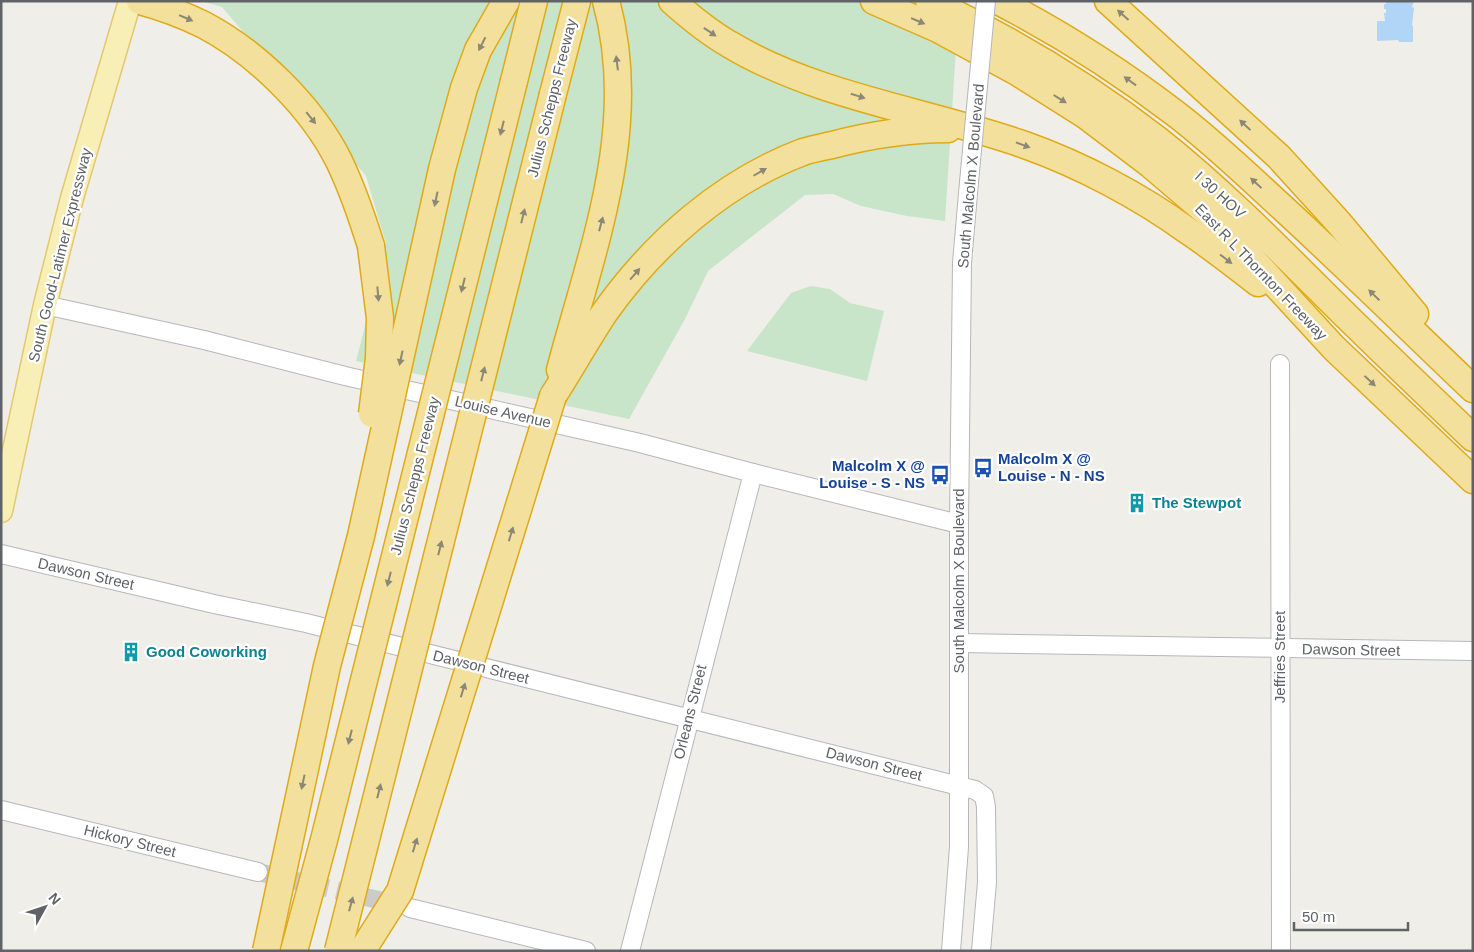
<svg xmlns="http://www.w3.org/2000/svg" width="1474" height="952" font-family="Arial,sans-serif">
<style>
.green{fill:#c8e4c9}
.water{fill:#b1d5f6}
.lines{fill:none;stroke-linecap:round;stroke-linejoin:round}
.minor-tunnel{stroke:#cccbc8;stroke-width:18;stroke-dasharray:18 9;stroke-linecap:butt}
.minor-casing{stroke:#b5b7bb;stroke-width:20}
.major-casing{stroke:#e3c86d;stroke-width:25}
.highway-casing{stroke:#dfaa18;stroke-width:29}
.minor{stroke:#fff;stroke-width:18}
.major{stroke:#f7efb6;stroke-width:22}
.highway{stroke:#f2e09c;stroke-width:26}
.minor-bridge-casing{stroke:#b5b7bb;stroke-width:20;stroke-linecap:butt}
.highway-bridge-casing{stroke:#dfaa18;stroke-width:29;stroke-linecap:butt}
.minor-bridge{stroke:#fff;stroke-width:18}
.highway-bridge{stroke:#f2e09c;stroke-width:26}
.oneway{fill:#8b8876}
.labels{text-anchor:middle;stroke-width:4.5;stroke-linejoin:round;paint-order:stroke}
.street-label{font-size:15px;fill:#5f6266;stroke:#fff}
.transit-label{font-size:15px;font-weight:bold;fill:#164399;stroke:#fff;text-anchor:start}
.culture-label{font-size:15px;font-weight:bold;fill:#0d838f;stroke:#fff;text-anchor:start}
</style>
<rect width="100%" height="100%" fill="#f0eee8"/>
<g class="green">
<polygon points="201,1 959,1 945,221 907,216 861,206 833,194 805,195 708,271 685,319 629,419 356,361 386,244 366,176 222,7"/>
<polygon points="811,286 830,289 850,303 884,311 867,381 747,351 791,293"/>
</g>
<polygon class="water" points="1386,1 1414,1 1412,7 1414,8 1412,25 1413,26 1413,42 1399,42 1398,40 1377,41 1377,21 1385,21 1384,13 1386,13 1386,9 1384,9 1384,4 1386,4"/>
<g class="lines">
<polyline class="minor-tunnel" points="258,872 400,905"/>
<defs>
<g id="minor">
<polyline points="45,305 204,340 345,376 640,443 753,473 959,524"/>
<polyline points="1280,364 1281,951"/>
<polyline points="1,554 214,604 306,623 975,790 984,796 986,807 987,882 981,951"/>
<polyline points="959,643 1473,651"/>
<polyline points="1,810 258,872"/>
<polyline points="410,908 586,951"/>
<polyline points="630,951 753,473"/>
<polyline points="951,951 959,847 959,524 962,263 969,182"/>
</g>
<polyline id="major" points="1,511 45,305 72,198 130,1"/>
<g id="highway">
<path d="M 140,1 C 162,7 184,15 204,25 C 257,53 312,107 339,161 C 352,188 362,217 371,246"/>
<path d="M 672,1 C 690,17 708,32 729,44 C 817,97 929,111 1025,145 C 1081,165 1140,196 1188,231 C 1212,247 1235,265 1258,283"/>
<polyline points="874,1 938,29 1017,72 1085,115 1151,165 1205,211 1231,236 1334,348 1473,480"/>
<path d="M 929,1 C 1011,39 1087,85 1158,140 C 1216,186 1269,239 1321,291 C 1371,341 1422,389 1473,438"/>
<path d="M 998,1 C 1060,33 1121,72 1176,114 C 1214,143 1249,177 1284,209 C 1348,268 1410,329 1473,389"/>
<polyline points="1108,1 1279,157 1339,223 1415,314"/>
<polyline points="514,81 534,1"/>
<polyline points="553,94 577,1"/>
<path d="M 560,370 C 592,249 641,127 606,1"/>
<path d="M 553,396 C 571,368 587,339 605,312 C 654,243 723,182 803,152 C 812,149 823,147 832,145 C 870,135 909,129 948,129"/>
</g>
</defs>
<use href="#minor" class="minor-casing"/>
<use href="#major" class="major-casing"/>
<use href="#highway" class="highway-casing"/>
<use href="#minor" class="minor"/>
<use href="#major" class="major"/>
<use href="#highway" class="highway"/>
<defs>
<polyline id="minor-bridge" points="969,182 986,1"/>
<g id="highway-bridge">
<polyline points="371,246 380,318 379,358 372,414"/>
<polyline points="266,951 327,666 361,536 442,169 464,88 478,50 506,1"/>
<polyline points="294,951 324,840 514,81"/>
<polyline points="338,951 553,94"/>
<polyline points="362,951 400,891 553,396"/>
</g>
</defs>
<use href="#minor-bridge" class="minor-bridge-casing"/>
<use href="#highway-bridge" class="highway-bridge-casing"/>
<use href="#minor-bridge" class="minor-bridge"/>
<use href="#highway-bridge" class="highway-bridge"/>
</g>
<defs><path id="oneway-solid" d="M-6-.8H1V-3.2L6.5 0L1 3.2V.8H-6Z" transform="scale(1.25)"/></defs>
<g class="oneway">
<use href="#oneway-solid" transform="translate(1123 15) rotate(-138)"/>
<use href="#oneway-solid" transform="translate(186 18) rotate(23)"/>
<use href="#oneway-solid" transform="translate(918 21) rotate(23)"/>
<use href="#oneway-solid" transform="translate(710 32) rotate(34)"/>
<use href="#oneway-solid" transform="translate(482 44) rotate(117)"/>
<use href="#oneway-solid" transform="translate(617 63) rotate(-97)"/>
<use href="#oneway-solid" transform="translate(1130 81) rotate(-144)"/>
<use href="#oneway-solid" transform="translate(858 96) rotate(17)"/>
<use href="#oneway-solid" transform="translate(1060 99) rotate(32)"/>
<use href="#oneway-solid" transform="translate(311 118) rotate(51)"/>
<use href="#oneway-solid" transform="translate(1245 125) rotate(-137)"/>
<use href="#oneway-solid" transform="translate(502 128) rotate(104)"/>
<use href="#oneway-solid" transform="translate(1023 145) rotate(20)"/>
<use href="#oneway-solid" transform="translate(760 172) rotate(-30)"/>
<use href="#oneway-solid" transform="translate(1256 183) rotate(-137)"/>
<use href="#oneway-solid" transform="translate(436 199) rotate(102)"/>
<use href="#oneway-solid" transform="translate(523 216) rotate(-76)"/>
<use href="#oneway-solid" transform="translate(601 224) rotate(-75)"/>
<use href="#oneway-solid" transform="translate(1226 259) rotate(37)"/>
<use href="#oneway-solid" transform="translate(635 274) rotate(-49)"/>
<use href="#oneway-solid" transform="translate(463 285) rotate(104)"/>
<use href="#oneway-solid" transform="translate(378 294) rotate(85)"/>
<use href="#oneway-solid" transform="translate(1374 295) rotate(-136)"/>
<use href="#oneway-solid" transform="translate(401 358) rotate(102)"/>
<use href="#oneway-solid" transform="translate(483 374) rotate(-76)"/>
<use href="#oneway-solid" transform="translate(1370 381) rotate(43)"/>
<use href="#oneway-solid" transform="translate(511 534) rotate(-73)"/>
<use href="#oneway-solid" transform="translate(440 548) rotate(-76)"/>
<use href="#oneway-solid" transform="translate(389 579) rotate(104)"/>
<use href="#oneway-solid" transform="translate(463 690) rotate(-73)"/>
<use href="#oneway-solid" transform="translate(350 737) rotate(104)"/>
<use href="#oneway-solid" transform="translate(303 782) rotate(102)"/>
<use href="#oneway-solid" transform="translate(379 791) rotate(-76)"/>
<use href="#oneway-solid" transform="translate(415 845) rotate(-73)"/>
<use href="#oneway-solid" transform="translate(351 904) rotate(-75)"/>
</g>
<defs>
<symbol id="bus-bare" viewBox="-9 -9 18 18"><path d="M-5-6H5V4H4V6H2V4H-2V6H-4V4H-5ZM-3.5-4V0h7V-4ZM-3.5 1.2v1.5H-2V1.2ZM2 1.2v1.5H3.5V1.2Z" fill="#1a4fb4" stroke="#fff" stroke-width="2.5" paint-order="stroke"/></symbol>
<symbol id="building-bare" viewBox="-9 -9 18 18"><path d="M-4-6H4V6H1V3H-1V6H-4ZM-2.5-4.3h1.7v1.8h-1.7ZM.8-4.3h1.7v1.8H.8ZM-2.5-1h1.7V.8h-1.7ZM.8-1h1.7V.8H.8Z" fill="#0f9aa8" stroke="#fff" stroke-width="2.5" paint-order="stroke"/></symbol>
</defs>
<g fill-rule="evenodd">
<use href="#bus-bare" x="969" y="454" width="28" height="28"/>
<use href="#bus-bare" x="926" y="461" width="28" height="28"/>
<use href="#building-bare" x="1123" y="489" width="28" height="28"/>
<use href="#building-bare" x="117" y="638" width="28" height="28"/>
</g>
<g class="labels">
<g class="street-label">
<text transform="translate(552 98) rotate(-76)" y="5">Julius Schepps Freeway</text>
<text transform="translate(971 176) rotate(-85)" y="5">South Malcolm X Boulevard</text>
<text transform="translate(1220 195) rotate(42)" y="5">I 30 HOV</text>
<text transform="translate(60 255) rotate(-76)" y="5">South Good-Latimer Expressway</text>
<text transform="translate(1261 272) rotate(46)" y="5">East R L Thornton Freeway</text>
<text transform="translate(503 412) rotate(13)" y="5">Louise Avenue</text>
<text transform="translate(415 476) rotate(-76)" y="5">Julius Schepps Freeway</text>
<text transform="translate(86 574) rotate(13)" y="5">Dawson Street</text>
<text transform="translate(959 581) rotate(-90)" y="5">South Malcolm X Boulevard</text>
<text transform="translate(1351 650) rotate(1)" y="5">Dawson Street</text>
<text transform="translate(1280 657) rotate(-90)" y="5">Jeffries Street</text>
<text transform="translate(481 667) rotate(14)" y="5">Dawson Street</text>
<text transform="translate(690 712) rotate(-76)" y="5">Orleans Street</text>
<text transform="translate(874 764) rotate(14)" y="5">Dawson Street</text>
<text transform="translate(130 841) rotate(14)" y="5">Hickory Street</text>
</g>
<g class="transit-label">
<text x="998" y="464">Malcolm X @<tspan x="998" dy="17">Louise - N - NS</tspan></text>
<text x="925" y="471" text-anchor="end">Malcolm X @<tspan x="925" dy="17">Louise - S - NS</tspan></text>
</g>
<g class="culture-label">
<text x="1152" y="508">The Stewpot</text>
<text x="146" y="657">Good Coworking</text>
</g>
</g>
<rect width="1474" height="952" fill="none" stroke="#5f6266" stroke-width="5"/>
<g transform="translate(45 907) rotate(50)" stroke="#ffffff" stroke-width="4" paint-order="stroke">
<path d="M0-4L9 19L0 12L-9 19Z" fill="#5f6266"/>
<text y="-8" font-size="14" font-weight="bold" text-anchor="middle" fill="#5f6266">N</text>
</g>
<path d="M1294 922v8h114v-8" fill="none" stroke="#5f6266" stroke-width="2.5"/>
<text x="1302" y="922" font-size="15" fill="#5f6266" stroke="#ffffff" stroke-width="4" paint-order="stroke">50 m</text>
</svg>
